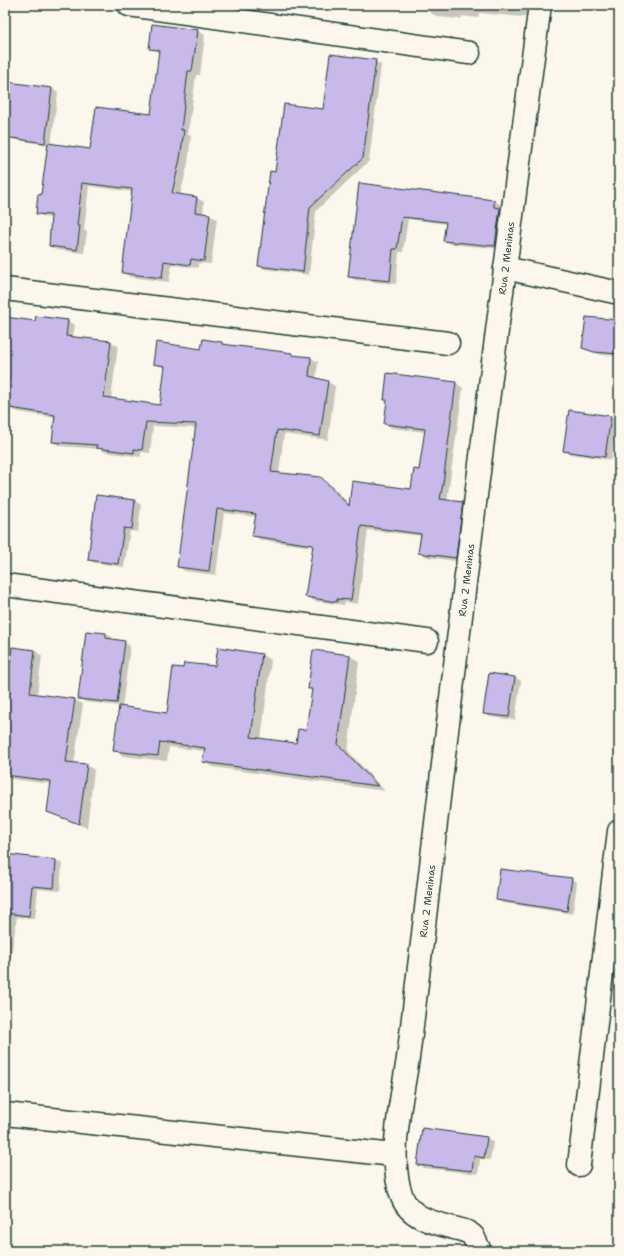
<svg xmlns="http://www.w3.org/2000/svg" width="624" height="1256" font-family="'Shantell Sans',sans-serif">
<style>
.shadow{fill:#0003}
.building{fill:#c8b9ea;stroke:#1f3d34}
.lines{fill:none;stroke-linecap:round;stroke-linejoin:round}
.minor-casing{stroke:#1f3d34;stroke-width:25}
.minor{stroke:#fbf7ec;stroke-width:22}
.labels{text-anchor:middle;stroke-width:3;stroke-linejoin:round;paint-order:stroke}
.street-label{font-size:10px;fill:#1f3d34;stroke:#fbf7ec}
</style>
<rect width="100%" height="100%" fill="#fbf7ec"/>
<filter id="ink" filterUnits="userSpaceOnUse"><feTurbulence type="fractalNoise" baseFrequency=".025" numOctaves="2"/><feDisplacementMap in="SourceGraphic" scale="8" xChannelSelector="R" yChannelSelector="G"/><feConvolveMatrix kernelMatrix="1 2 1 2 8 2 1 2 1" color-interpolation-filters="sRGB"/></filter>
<g filter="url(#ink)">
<g class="shadow">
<polygon points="430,5 537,5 535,18 479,13 478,18 462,16 461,19 438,17 429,12"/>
<polygon points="197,31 205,35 200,75 196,75 188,134 191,135 188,164 180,195 197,198 204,202 203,214 210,215 217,219 211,264 198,263 198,268 172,265 169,282 130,277 123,272 133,192 89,186 84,230 87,232 84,253 57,250 50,246 51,218 44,217 37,213 42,196 48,145 5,138 5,108 52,89 58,92 51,145 91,150 151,115 160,53 151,48"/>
<polygon points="375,61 381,65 369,161 316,211 309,275 265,269 259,266 276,173 323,111"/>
<polygon points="360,184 494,201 500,204 500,209 506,213 501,249 450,244 444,240 446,224 408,219 403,252 399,252 396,284 355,280 349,277"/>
<polygon points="5,318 36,322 68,321 75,325 73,337 111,342 118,346 111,399 161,406 166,368 154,364 222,343 227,346 311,358 318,362 316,379 328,382 335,386 328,440 284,434 279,473 321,478 329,483 350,505 412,490 420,471 425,432 392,428 385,424 388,401 385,399 456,383 463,388 447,501 462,502 470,507 463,562 427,557 419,552 422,536 368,530 358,604 345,602 344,605 314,601 307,596 313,547 261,540 254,536 256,517 224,513 216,575 185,571 178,567 196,428 153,426 150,453 141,452 141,457 105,452 100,449 60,446 53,442 56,418 19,412 5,407"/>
<polygon points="619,321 619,356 601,355 583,348"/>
<polygon points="616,366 619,366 619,389 615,386"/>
<polygon points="611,417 617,420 611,460 570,454 564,451"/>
<polygon points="97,497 135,501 141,505 138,532 130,531 124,567 95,563 89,560"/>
<polygon points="87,632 106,634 112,637 112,640 124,642 130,646 122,708 168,714 216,667 262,655 271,660 261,740 297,744 307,731 313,691 309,688 314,651 350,656 359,661 348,751 385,791 213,767 203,762 205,751 169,747 167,761 123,756 114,750 120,706 85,702 79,698"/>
<polygon points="5,647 35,651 42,656 37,695 75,700 83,704 74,764 87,765 94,770 87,828 48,812 51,784 11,779 5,775 8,737 5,735 6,694 5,694"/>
<polygon points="515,677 521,681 515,720 490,717 484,713"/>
<polygon points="5,855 56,860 62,864 60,891 38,889 35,919 17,917 10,962 5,961"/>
<polygon points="571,879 577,882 573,914 503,903 497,900"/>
<polygon points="487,1138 493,1142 490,1160 480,1159 478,1174 424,1168 418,1164"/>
</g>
<g class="building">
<polygon points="152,24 198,30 192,71 188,71 181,130 184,130 180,159 172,193 197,197 195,212 210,214 204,261 191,259 190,265 164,261 162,278 122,273 132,189 82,183 77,226 80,226 77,250 49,246 51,215 36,214 38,194 41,195 48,143 90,149 96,107 151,114 159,50 149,49"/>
<polygon points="330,54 376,60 363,158 310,207 303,272 258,266 270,171 275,172 284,104 323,109"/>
<polygon points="8,82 52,88 45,143 5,137 5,101"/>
<polygon points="359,183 494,200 494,207 500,208 495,246 443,241 446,222 402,217 397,249 393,249 390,281 348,277"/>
<polygon points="36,316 68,320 66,336 111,341 104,397 160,405 165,366 153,364 156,342 201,349 203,339 222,342 222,344 292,353 292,355 311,357 309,376 328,381 320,436 277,430 271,472 321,477 349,506 352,481 411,489 414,469 419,470 425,429 384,424 387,400 384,400 387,373 456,382 443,484 440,499 463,502 456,558 418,553 421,534 361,526 351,600 337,599 337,602 305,597 313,545 252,536 256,514 217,509 209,571 177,567 196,424 146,422 142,450 134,449 134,453 96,448 97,445 52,442 55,415 10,408 11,406 5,405 5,317 35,321"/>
<polygon points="586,317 619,320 619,354 594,352 582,348"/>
<polygon points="569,410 611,416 605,457 563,451"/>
<polygon points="96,495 135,500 132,529 124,528 118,564 88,560"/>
<polygon points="86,631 106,633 106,638 125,641 117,703 78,699"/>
<polygon points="12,647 35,650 30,693 75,699 66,762 87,764 79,824 47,812 51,781 5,775 7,735 5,735 5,701"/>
<polygon points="218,647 262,654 251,737 296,743 298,729 306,730 312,689 308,689 313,650 350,655 338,744 378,786 202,762 205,748 160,742 158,756 113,751 119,706 167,713 173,667 183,668 184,663 215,666"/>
<polygon points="489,673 515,677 509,717 483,714"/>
<polygon points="5,854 56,860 54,888 32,886 29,916 5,913"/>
<polygon points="500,869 572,878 567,911 496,900"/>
<polygon points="422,1128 487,1137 484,1158 474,1156 472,1171 417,1165"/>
</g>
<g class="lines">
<defs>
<g id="minor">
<polyline points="129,5 469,53"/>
<polyline points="505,268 619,293"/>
<polyline points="5,289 448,343"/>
<polyline points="5,585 427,641"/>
<polyline points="5,1114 394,1155"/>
<polyline points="579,1165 619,831"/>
<path d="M 480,1251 L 473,1236 L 468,1232 C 445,1224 412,1223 402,1197 C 387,1158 402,1099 408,1058 C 413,1020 417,981 422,943 C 458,630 498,317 540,5"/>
</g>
</defs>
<use href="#minor" class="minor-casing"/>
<use href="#minor" class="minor"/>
</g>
</g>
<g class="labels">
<g class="street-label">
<text transform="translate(506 258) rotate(-83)" y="4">Rua 2 Meninas</text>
<text transform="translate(466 580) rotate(-83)" y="4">Rua 2 Meninas</text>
<text transform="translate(427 901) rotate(-83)" y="4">Rua 2 Meninas</text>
</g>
</g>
<rect width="624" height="1256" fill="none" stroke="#fbf7ec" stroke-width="20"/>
<rect x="10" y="10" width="604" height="1236" fill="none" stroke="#1f3d34" stroke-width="1.5" filter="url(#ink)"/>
</svg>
